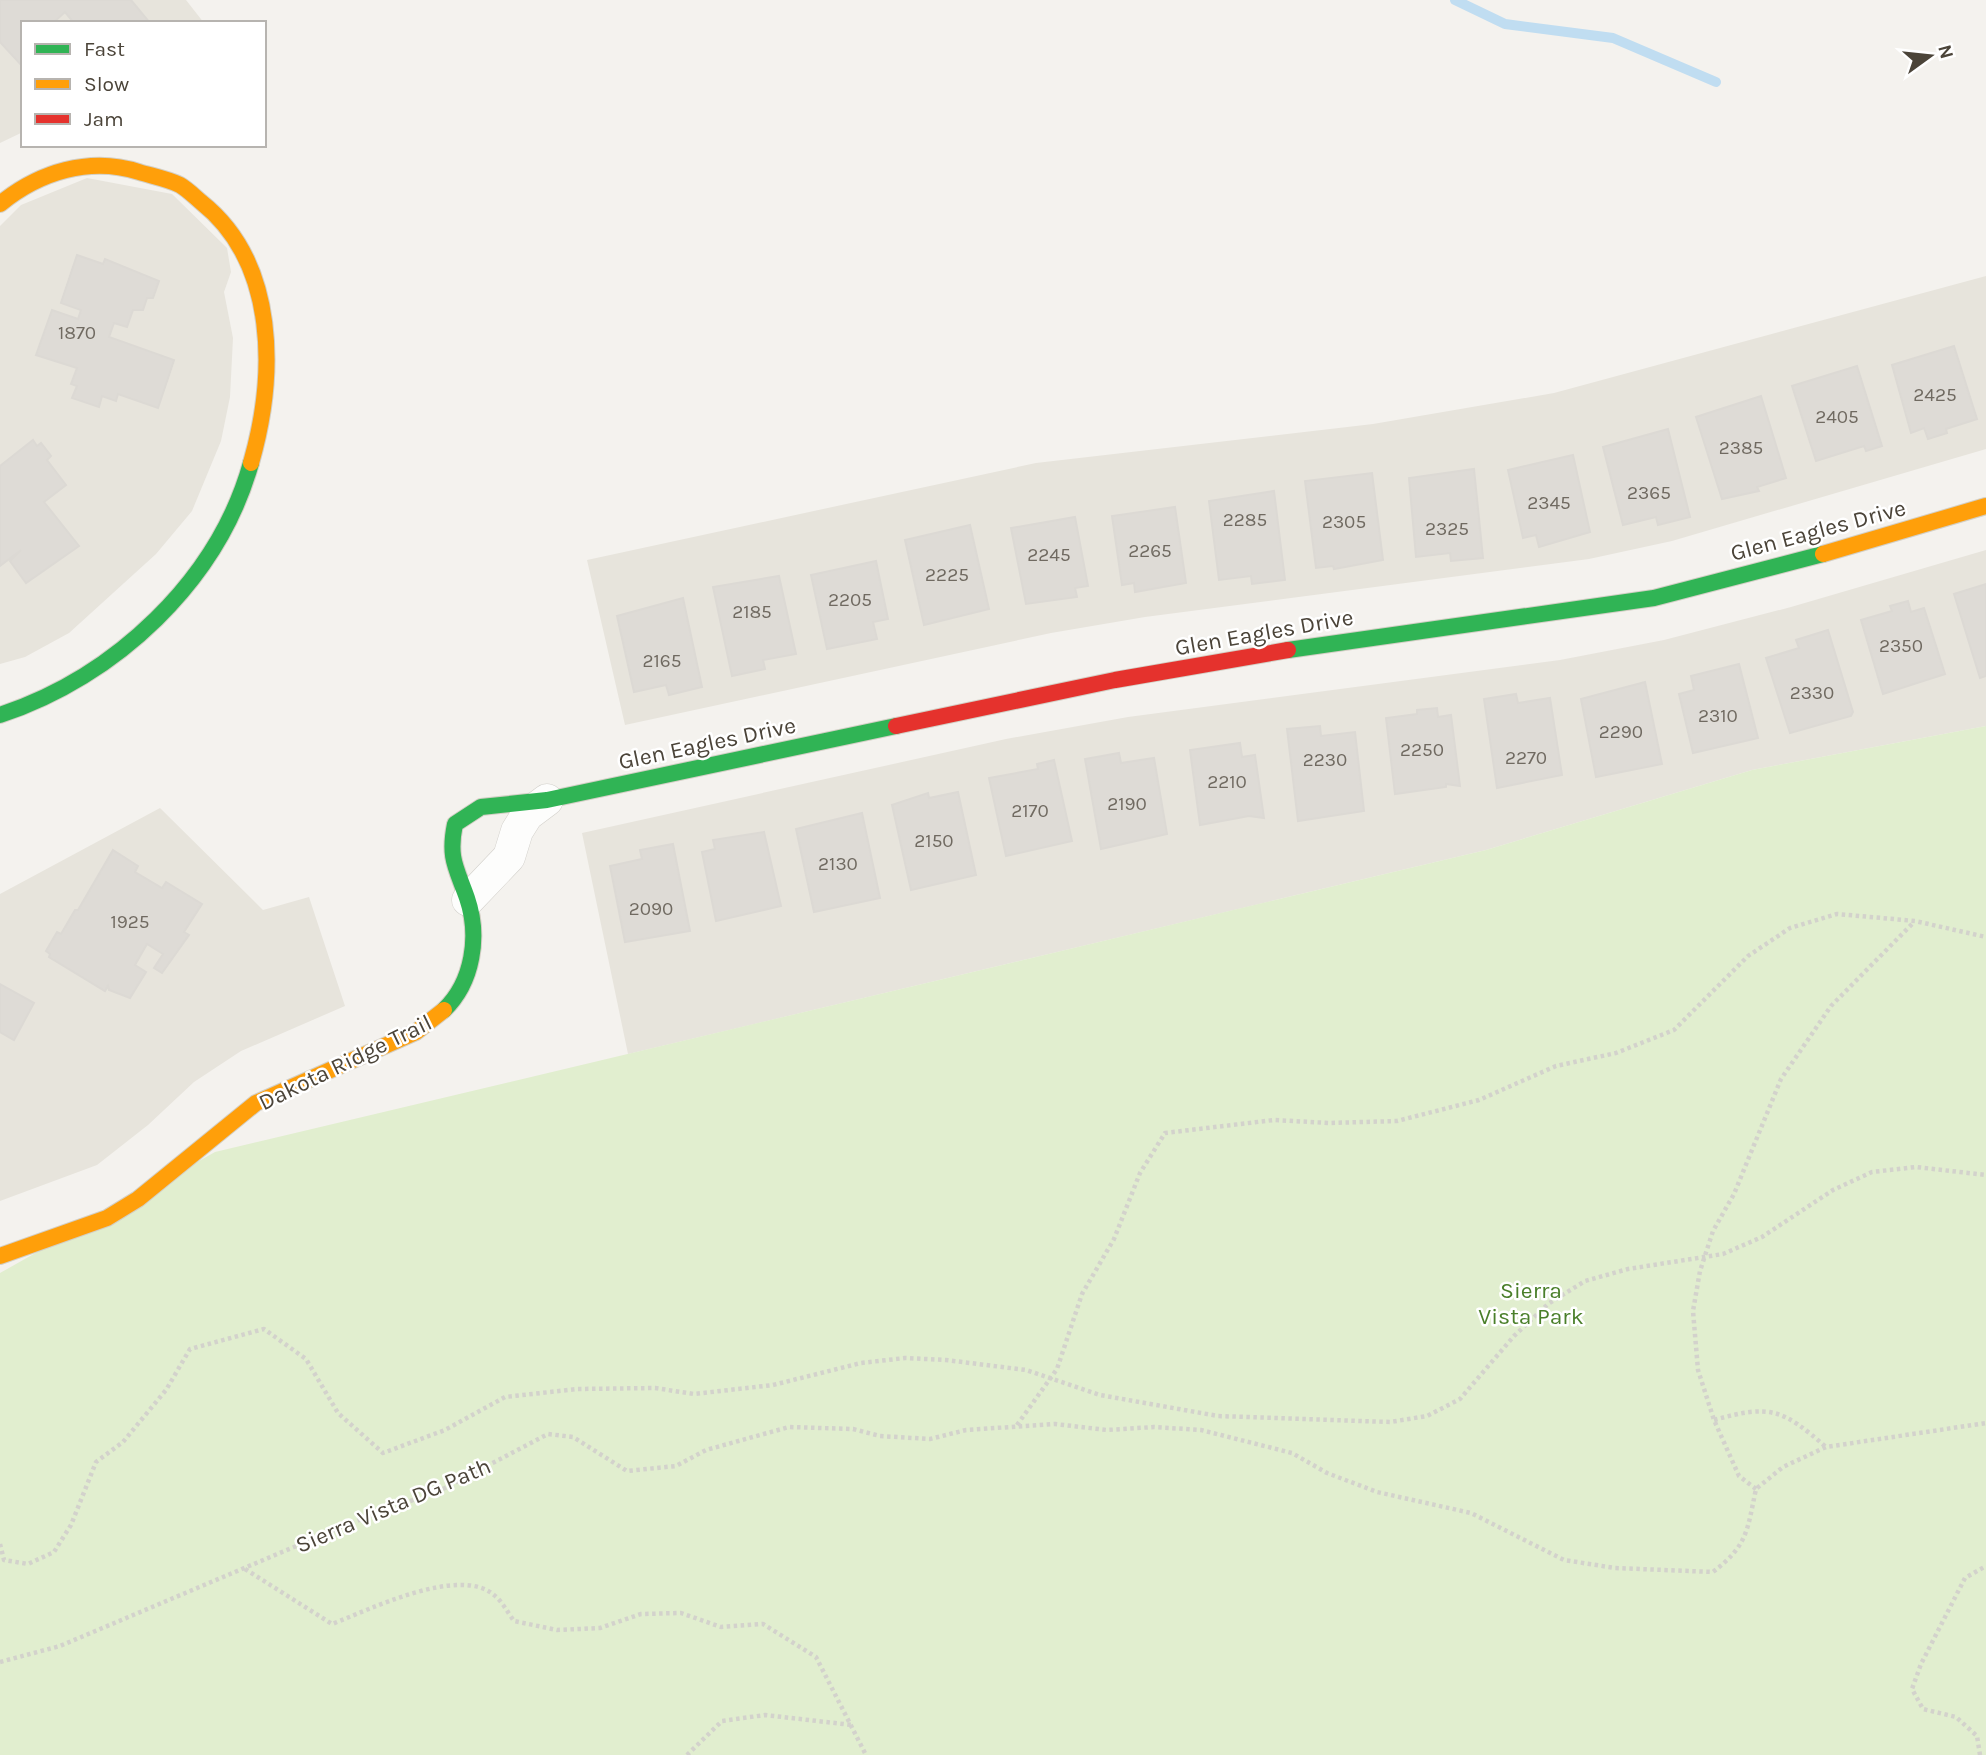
<svg xmlns="http://www.w3.org/2000/svg" width="1986" height="1755" font-family="Karla,sans-serif">
<style>
.residential{fill:#e7e4dc}
.green{fill:#e1eecf}
.lines{fill:none;stroke-linecap:round;stroke-linejoin:round}
.stream{stroke:#c0ddf1;stroke-width:10}
.building{fill:#dedbd6;stroke:#dcd9d4;stroke-width:2}
.street-casing{stroke:#d2d0cb;stroke-width:33}
.fast-casing{stroke:#d3cfc5;stroke-width:18}
.slow-casing{stroke:#d3cfc5;stroke-width:18}
.jam-casing{stroke:#d3cfc5;stroke-width:18}
.path{stroke:#d3d2cc;stroke-width:4.5;stroke-dasharray:3.5 3.5;stroke-linecap:butt}
.street{stroke:#fdfdfc;stroke-width:32}
.fast{stroke:#30b455;stroke-width:16}
.slow{stroke:#ff9f0a;stroke-width:16}
.jam{stroke:#e5322d;stroke-width:16}
.labels{text-anchor:middle;stroke-width:5;stroke-linejoin:round;paint-order:stroke}
.number-label{font-size:19px;fill:#706a61}
.street-label{font-size:23px;fill:#4b4439;stroke:#fff}
.park-label{font-size:23px;fill:#4a7f2a;stroke:#fff}
</style>
<rect width="100%" height="100%" fill="#f4f2ee"/>
<g class="residential">
<polygon points="0,0 186,0 204,23 23,23 23,132 0,143"/>
<polygon points="87,178 172,194 227,248 231,272 224,292 233,338 230,397 221,441 192,511 156,554 69,633 25,657 0,664 0,226 21,205"/>
<polygon points="1986,276 1986,449 1672,541 1589,559 1145,617 1051,633 625,725 587,560 1036,463 1373,424 1554,393"/>
<polygon points="1986,550 1986,726 1752,770 1486,850 628,1054 582,833 1006,739 1128,717 1560,660 1664,640 1791,607"/>
<polygon points="160,808 263,910 309,897 345,1006 241,1051 194,1082 148,1125 97,1165 0,1201 0,894"/>
</g>
<polygon class="green" points="1986,726 1986,1755 0,1755 0,1273 215,1152 1486,850 1752,770"/>
<g class="lines">
<polyline class="stream" points="1455,0 1505,24 1613,38 1716,82"/>
</g>
<g class="building">
<polygon points="0,0 131,0 150,23 74,23 65,12 53,23 23,23 23,67 0,42"/>
<polygon points="77,255 103,264 105,259 159,281 153,298 147,298 143,310 133,310 127,327 114,323 109,337 174,360 158,408 118,394 116,401 102,396 99,407 72,398 77,386 71,384 77,368 36,355 52,310 78,319 81,310 61,303"/>
<polygon points="1954,346 1977,419 1946,429 1947,433 1928,439 1924,428 1911,433 1892,365"/>
<polygon points="1857,366 1882,446 1866,451 1864,446 1816,461 1792,386"/>
<polygon points="1761,396 1786,478 1757,487 1759,491 1722,499 1696,417"/>
<polygon points="1668,429 1690,517 1658,525 1656,517 1623,525 1603,447"/>
<polygon points="33,440 37,446 41,443 51,456 47,460 66,485 44,502 79,546 26,583 10,561 21,550 0,566 0,466"/>
<polygon points="1573,455 1590,532 1539,547 1536,535 1523,538 1508,470"/>
<polygon points="1474,469 1483,558 1451,561 1450,553 1416,557 1409,478"/>
<polygon points="1372,473 1383,560 1334,569 1333,566 1316,568 1305,481"/>
<polygon points="1274,491 1285,580 1252,584 1251,576 1219,580 1209,501"/>
<polygon points="1175,507 1186,583 1135,592 1134,583 1122,585 1112,516"/>
<polygon points="1075,517 1088,586 1075,588 1077,597 1026,604 1011,528"/>
<polygon points="970,525 989,609 924,625 905,540"/>
<polygon points="876,561 888,619 873,622 877,639 827,649 811,575"/>
<polygon points="779,576 796,654 763,660 765,669 732,676 713,587"/>
<polygon points="1986,584 1986,676 1980,678 1954,594"/>
<polygon points="683,598 702,687 669,695 666,685 634,692 617,616"/>
<polygon points="1908,601 1911,612 1924,608 1945,674 1883,694 1861,620 1892,611 1890,606"/>
<polygon points="1828,630 1853,712 1851,716 1790,733 1766,658 1799,648 1796,640"/>
<polygon points="1739,664 1758,738 1693,753 1679,694 1694,690 1691,676"/>
<polygon points="1645,682 1662,764 1596,777 1581,699"/>
<polygon points="1516,694 1518,703 1550,698 1562,775 1497,788 1484,699"/>
<polygon points="1437,708 1438,717 1451,715 1460,786 1446,784 1446,787 1395,794 1386,718 1417,714 1417,710"/>
<polygon points="1320,726 1321,736 1355,732 1364,811 1298,821 1287,729"/>
<polygon points="1240,743 1242,757 1255,755 1264,818 1249,816 1200,825 1190,750"/>
<polygon points="1119,753 1121,763 1154,758 1167,834 1101,849 1085,759"/>
<polygon points="1054,760 1072,841 1006,856 989,778 1038,769 1037,764"/>
<polygon points="958,792 976,875 911,890 892,805 928,793 929,798"/>
<polygon points="862,813 880,898 814,912 796,829"/>
<polygon points="764,832 781,906 716,921 702,852 715,849 713,840"/>
<polygon points="673,844 690,931 625,942 610,866 642,859 640,850"/>
<polygon points="113,850 138,866 135,872 162,888 166,882 202,904 184,932 189,935 162,973 154,968 163,954 147,944 135,965 146,972 130,998 109,990 108,986 105,991 49,957 50,954 46,951 57,932 61,934 75,910 78,910"/>
<polygon points="0,984 34,1003 14,1040 0,1032"/>
</g>
<g class="lines">
<defs>
<polyline id="street" points="468,900 509,857 517,831 527,815 547,800"/>
<g id="fast">
<polyline points="1288,650 1654,598 1823,554"/>
<path d="M 0,715 C 115,677 218,581 251,463"/>
<path d="M 444,1010 C 473,982 480,936 467,898 C 456,867 448,858 455,824 L 481,807 L 547,800 L 896,726"/>
</g>
<g id="slow">
<path d="M 0,204 C 39,172 90,156 139,172 C 152,176 168,179 180,185 C 187,189 194,196 201,202 C 278,263 276,376 251,463"/>
<polyline points="1823,554 1986,506"/>
<polyline points="0,1256 107,1218 138,1199 256,1103 416,1032 444,1010"/>
</g>
<polyline id="jam" points="896,726 1115,680 1288,650"/>
</defs>
<use href="#street" class="street-casing"/>
<use href="#fast" class="fast-casing"/>
<use href="#slow" class="slow-casing"/>
<use href="#jam" class="jam-casing"/>
<g class="path">
<path d="M 1714,1420 C 1771,1404 1782,1409 1826,1447"/>
<polyline points="1017,1425 1057,1369 1082,1294 1114,1239 1140,1173 1165,1133 1274,1120 1329,1123 1397,1121 1479,1100 1556,1066 1616,1053 1674,1030 1748,956 1790,928 1837,914 1915,921 1986,937"/>
<polyline points="1756,1489 1739,1476 1714,1420 1698,1370 1693,1311 1700,1271 1713,1231 1734,1194 1781,1079 1831,1006 1914,922"/>
<polyline points="0,1544 4,1560 28,1564 54,1552 71,1525 96,1462 123,1442 166,1390 190,1349 264,1329 306,1359 338,1413 383,1453 445,1430 505,1397 577,1389 655,1388 694,1394 773,1385 861,1363 905,1358 946,1360 1026,1370 1100,1395 1218,1416 1390,1422 1427,1416 1460,1399 1514,1336 1548,1304 1585,1281 1628,1269 1723,1254 1762,1237 1833,1190 1872,1172 1916,1167 1986,1175"/>
<path d="M 245,1569 L 332,1624 C 369,1610 459,1565 494,1595 C 502,1601 508,1613 514,1621 L 557,1630 L 600,1628 L 641,1614 L 681,1613 L 721,1627 L 763,1624 L 816,1657 L 866,1755"/>
<path d="M 0,1662 L 60,1646 L 346,1525 L 445,1488 L 548,1434 L 573,1437 L 627,1471 L 676,1466 L 706,1450 L 789,1427 L 853,1429 L 880,1436 L 930,1439 L 966,1430 L 1055,1424 L 1107,1430 L 1154,1427 L 1201,1430 L 1292,1453 L 1327,1473 L 1377,1492 L 1471,1513 L 1564,1560 L 1615,1568 L 1713,1572 C 1748,1545 1747,1531 1756,1489 L 1783,1467 L 1826,1447 L 1986,1423"/>
<polyline points="687,1755 722,1721 765,1715 852,1725"/>
<polyline points="1980,1755 1977,1736 1956,1717 1923,1709 1912,1689 1921,1664 1965,1578 1986,1566"/>
</g>
<use href="#street" class="street"/>
<use href="#fast" class="fast"/>
<use href="#slow" class="slow"/>
<use href="#jam" class="jam"/>
</g>
<g class="labels">
<g class="number-label">
<text x="77" y="339">1870</text>
<text x="1935" y="401">2425</text>
<text x="1837" y="423">2405</text>
<text x="1741" y="454">2385</text>
<text x="1649" y="499">2365</text>
<text x="1549" y="509">2345</text>
<text x="1245" y="526">2285</text>
<text x="1344" y="528">2305</text>
<text x="1447" y="535">2325</text>
<text x="1150" y="557">2265</text>
<text x="1049" y="561">2245</text>
<text x="947" y="581">2225</text>
<text x="850" y="606">2205</text>
<text x="752" y="618">2185</text>
<text x="1901" y="652">2350</text>
<text x="662" y="667">2165</text>
<text x="1812" y="699">2330</text>
<text x="1718" y="722">2310</text>
<text x="1621" y="738">2290</text>
<text x="1422" y="756">2250</text>
<text x="1526" y="764">2270</text>
<text x="1325" y="766">2230</text>
<text x="1227" y="788">2210</text>
<text x="1127" y="810">2190</text>
<text x="1030" y="817">2170</text>
<text x="934" y="847">2150</text>
<text x="838" y="870">2130</text>
<text x="651" y="915">2090</text>
<text x="130" y="928">1925</text>
</g>
<g class="street-label">
<text transform="translate(1818 530) rotate(-15)" y="8">Glen Eagles Drive</text>
<text transform="translate(1264 632) rotate(-10)" y="8">Glen Eagles Drive</text>
<text transform="translate(707 743) rotate(-12)" y="8">Glen Eagles Drive</text>
<text transform="translate(345 1062) rotate(-26)" y="8">Dakota Ridge Trail</text>
<text transform="translate(393 1505) rotate(-23)" y="8">Sierra Vista DG Path</text>
</g>
<g class="park-label">
<text x="1531" y="1298">Sierra<tspan x="1531" dy="26">Vista Park</tspan></text>
</g>
</g>
<rect x="21" y="21" width="245" height="126" fill="#ffffff" stroke="#b7b4b0" stroke-width="2"/>
<rect x="35" y="44" width="35" height="10" fill="#30b455" stroke="#b7b4b0" stroke-width="2"/>
<text x="84" y="56" font-size="21" fill="#4b4439">Fast</text>
<rect x="35" y="79" width="35" height="10" fill="#ff9f0a" stroke="#b7b4b0" stroke-width="2"/>
<text x="84" y="91" font-size="21" fill="#4b4439">Slow</text>
<rect x="35" y="114" width="35" height="10" fill="#e5322d" stroke="#b7b4b0" stroke-width="2"/>
<text x="84" y="126" font-size="21" fill="#4b4439">Jam</text>
<g transform="translate(1930 56) rotate(75)" stroke="#ffffff" stroke-width="5" paint-order="stroke">
<path d="M0-5L12 26L0 18L-12 26Z" fill="#4b4439"/>
<text y="-10" font-size="19" font-weight="bold" text-anchor="middle" fill="#4b4439">N</text>
</g>
</svg>
